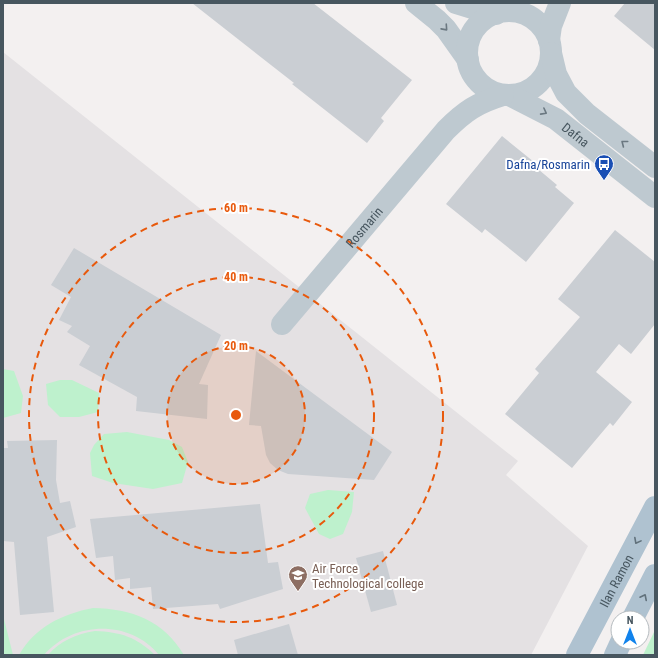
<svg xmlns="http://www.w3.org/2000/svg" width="658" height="658" font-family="'Roboto Condensed',sans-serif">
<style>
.education{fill:#e4e1e3}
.green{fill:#bef1cd}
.building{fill:#caced3}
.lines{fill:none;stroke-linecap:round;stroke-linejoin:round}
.minor{stroke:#bec9d0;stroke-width:22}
.major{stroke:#afc2d0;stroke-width:22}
.oneway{stroke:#6b7881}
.oneway2{stroke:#61717b}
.ring{fill:none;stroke:#e8590c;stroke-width:2;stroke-dasharray:7 5}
.labels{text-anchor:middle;stroke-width:4;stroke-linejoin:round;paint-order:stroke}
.street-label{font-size:13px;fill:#47565f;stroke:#fff}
.transit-label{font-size:13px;fill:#164399;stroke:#fff;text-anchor:end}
.education-label{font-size:13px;fill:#785e54;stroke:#fff;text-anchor:start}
.centre{fill:#e8590c;stroke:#fff;stroke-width:2}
.ring-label{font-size:12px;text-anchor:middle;font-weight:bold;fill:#e8590c;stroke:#fff;stroke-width:4;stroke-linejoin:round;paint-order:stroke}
</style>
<rect width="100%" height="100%" fill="#f3f0f0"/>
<polygon class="education" points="3,52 518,461 506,475 588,546 531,655 3,655"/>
<g class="green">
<polygon points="3,369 14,371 23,396 21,413 3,418"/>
<polygon points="60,380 72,380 99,393 98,412 79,417 60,417 48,405 46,384"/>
<polygon points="127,432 169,440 182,447 188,462 182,483 153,489 113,483 92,476 90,453 94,445 104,434"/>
<polygon points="328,490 354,492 352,512 343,534 330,539 319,534 305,508 310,494"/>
<path d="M 93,608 C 132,609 163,620 184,655 L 159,655 C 130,619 73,621 44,655 L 19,655 C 35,627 62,614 93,608 Z"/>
<polygon points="3,615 13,655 3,655"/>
<polygon points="655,630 655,655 643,655"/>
<path d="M 95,631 C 121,632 136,637 155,655 L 48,655 C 60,641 76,634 95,631 Z"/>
</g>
<g class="building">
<polygon points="192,3 313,3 412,80 381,118 384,121 367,143 292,84 294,83"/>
<polygon points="625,3 655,3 655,50 614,16"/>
<polygon points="502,136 534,162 532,164 557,185 555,187 574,203 526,262 485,229 482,233 446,204"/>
<polygon points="615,230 655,262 655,324 631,354 619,344 596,372 632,402 613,426 610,423 572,468 505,414 539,373 535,369 580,317 558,299"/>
<polygon points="74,248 221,335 199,384 208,385 207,419 136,411 137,397 79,365 90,346 67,332 72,326 59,320 71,297 51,285"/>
<polygon points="256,351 392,452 374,480 288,474 278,470 270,463 266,455 261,426 249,425"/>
<polygon points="57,440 56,480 60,503 70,501 76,527 47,537 54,612 20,615 14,542 3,541 3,448 8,448 7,441"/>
<polygon points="260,504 268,563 278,562 283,589 220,609 218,604 153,609 151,587 130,589 130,578 115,580 113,556 96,558 90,519"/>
<polygon points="383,551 397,605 371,612 356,558"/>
<polygon points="289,624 298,655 238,655 234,640"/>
</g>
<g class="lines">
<g class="minor">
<polyline points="416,3 437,20 446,29 468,60"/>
<polyline points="456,3 482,11 496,14"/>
<circle cx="509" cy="53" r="42"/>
<polyline points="549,40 551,26 560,3"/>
<polyline points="551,53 556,74 566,93 587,114 655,167"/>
<path id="s1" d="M 509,95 L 556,119 L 655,197"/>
<path id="s2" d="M 282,324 L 446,130 C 465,111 477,103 503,95"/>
</g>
<g class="major">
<polyline points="633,618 655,575"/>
<path id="s3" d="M 577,655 L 655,507"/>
<polyline points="615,655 621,642"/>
</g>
</g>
<defs><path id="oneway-chevron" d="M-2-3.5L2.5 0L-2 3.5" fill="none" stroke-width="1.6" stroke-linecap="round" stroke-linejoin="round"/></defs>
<g class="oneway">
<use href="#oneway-chevron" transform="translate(445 28) rotate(48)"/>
<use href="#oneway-chevron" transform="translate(544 112) rotate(28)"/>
<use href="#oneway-chevron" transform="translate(624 143) rotate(-142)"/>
</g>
<g class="oneway2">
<use href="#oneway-chevron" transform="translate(637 541) rotate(118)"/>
<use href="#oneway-chevron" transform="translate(644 597) rotate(-63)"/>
</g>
<circle cx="236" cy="415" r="69" fill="#e8590c" fill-opacity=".12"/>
<g class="ring">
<circle cx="236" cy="415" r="69"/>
<circle cx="236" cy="415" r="138"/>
<circle cx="236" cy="415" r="207"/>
</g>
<defs>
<symbol id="bus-pin" viewBox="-11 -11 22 30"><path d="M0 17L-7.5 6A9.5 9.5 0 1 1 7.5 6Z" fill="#1a4fb4" stroke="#fff"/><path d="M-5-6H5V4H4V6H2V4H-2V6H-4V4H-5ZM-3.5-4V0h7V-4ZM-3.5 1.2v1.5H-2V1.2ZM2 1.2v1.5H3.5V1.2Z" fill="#fff"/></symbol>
<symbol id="university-pin" viewBox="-11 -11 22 30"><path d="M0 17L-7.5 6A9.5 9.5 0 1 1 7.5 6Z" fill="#8d6e63" stroke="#fff"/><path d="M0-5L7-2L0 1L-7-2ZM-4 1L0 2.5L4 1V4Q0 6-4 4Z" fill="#fff"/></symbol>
</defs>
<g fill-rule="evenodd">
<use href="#bus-pin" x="593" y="153" width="22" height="30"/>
<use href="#university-pin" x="287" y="564" width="22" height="30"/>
</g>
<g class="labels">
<g class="street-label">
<text dy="5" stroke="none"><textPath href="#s1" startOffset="78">Dafna</textPath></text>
<text dy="5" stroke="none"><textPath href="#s2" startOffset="127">Rosmarin</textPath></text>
<text dy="5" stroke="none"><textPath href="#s3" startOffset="84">Ilan Ramon</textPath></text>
</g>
<g class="transit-label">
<text x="590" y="169">Dafna/Rosmarin</text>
</g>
<g class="education-label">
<text x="312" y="573">Air Force<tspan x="312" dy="15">Technological college</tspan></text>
</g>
</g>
<circle cx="236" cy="415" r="6" class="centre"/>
<g class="ring-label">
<text x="236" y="212">60 m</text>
<text x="236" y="281">40 m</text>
<text x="236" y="350">20 m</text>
</g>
<rect width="658" height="658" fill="none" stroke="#47565f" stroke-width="8"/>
<g transform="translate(630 630)"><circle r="19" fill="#ffffff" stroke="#b5bbbf"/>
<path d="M0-3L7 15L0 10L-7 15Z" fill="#1183ec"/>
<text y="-6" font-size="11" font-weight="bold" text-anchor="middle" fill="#47565f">N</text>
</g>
</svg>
